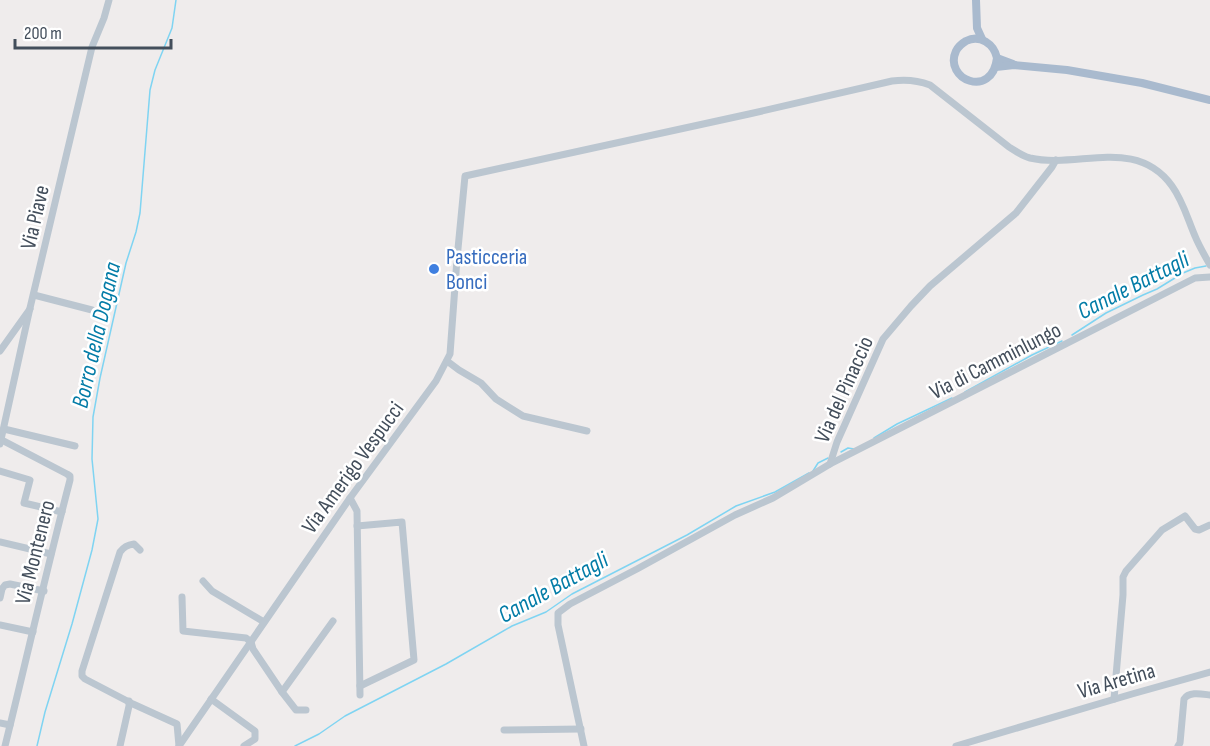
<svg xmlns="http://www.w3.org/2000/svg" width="1210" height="746" font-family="'Sofia Sans Condensed',sans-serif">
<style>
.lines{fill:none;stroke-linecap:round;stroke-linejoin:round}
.stream{stroke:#7fd4f2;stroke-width:1.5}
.minor{stroke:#bbc6d0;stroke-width:7}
.major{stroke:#a9bace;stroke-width:8}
.shop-dot{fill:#3f7fe0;stroke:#fff;stroke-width:2}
.labels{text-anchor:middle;stroke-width:5;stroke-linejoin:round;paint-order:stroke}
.street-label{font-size:22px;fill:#434e5b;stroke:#fff}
.shop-label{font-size:22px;fill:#366cbe;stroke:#fff;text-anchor:start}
.water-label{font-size:24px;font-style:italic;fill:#037ca7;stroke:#fff}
</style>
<rect width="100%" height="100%" fill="#efecec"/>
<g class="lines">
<g class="stream">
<polyline points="1072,335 1106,313 1143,295 1157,289 1183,273 1195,268 1206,266"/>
<polyline points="965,392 1032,355 1062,341"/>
<polyline points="874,438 897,424 952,398"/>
<polyline points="841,452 848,448 854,449"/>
<polyline points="813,471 818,463 828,458"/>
<polyline points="37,746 45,712 72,624 92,550 98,519 92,459 93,417 100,378 126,263 136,232 140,213 150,90 155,70 172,28 176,0"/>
<polyline points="295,746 319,734 345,716 446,664 512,626 546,612 572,594 687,535 736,506 775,492 809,473"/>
</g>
<g class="minor">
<polyline points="34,295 92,310"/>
<polyline points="0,351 30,309"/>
<polyline points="447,361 459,370 481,383 496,399 523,416 587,431"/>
<polyline points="4,429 75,446"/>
<path d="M 0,439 L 67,474 L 70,476 L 70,480 C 47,568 27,657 5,746"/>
<polyline points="0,444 30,308 92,47 104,18 109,0"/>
<polyline points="830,464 1195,278 1210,277"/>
<polyline points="0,471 30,480 24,503 62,512"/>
<polyline points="350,498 357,511 360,695"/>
<polyline points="357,526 402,522 414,660 360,686"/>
<polyline points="0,542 51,554"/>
<path d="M 140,550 L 134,544 C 127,545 124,547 120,552 L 82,671 L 82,676 L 85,679 L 133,704 L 177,724 L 179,746"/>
<polyline points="203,581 212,591 264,622"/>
<polyline points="182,597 183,631 246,638 251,642"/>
<polyline points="0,598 2,589 5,585 10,584 44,591"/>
<polyline points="0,625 33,632"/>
<polyline points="251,642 253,649 282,692 296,710 306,710"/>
<polyline points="282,692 333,621"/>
<polyline points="211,699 255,731 255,739 244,746"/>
<polyline points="1114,699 1123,595 1123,577 1126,571 1162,530 1185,516 1195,529 1199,530 1210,525"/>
<polyline points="0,723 10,725"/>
<polyline points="504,730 581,729"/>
<polyline points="120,746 129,706 129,701"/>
<path d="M 179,746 L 350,498 L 436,381 L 450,354 L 457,259 L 465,176 L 749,114 L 892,81 C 906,79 917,80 930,85 L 1009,147 C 1016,151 1022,156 1030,158 C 1079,169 1136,136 1172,186 C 1183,201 1188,220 1195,236 C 1199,246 1205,256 1210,265"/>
<polyline points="584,746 558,625 558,613 570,604 637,569 735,515 773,498 830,464 837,442 883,339 911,306 930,286 1016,213 1052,167 1056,160"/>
<polyline points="956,746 1132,694 1210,672"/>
<path d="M 1178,746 L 1180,743 L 1184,699 C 1189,691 1202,694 1210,695"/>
</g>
<g class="major">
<polyline points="976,0 977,28 982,39"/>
<path d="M 997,58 C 992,100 943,79 956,51 C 958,47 961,44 966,41 C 980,34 994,44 997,58 L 1013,64"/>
<polyline points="996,67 1014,65 1067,70 1142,83 1210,100"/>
</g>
</g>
<circle class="shop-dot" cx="434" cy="269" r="6"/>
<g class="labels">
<g class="street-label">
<text transform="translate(34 217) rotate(-77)" y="8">Via Piave</text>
<text transform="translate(995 360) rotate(-27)" y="8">Via di Camminlungo</text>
<text transform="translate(843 389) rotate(-66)" y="8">Via del Pinaccio</text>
<text transform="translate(352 467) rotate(-54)" y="8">Via Amerigo Vespucci</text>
<text transform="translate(34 552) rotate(-76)" y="8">Via Montenero</text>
<text transform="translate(1116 680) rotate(-16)" y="8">Via Aretina</text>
</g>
<g class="shop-label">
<text x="446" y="264">Pasticceria<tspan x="446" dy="25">Bonci</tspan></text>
</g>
<g class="water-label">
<text transform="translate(1133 285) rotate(-27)" y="8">Canale Battagli</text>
<text transform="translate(96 335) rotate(-77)" y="8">Borro della Dogana</text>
<text transform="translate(553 587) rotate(-29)" y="8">Canale Battagli</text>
</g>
</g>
<path d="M15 39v9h156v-9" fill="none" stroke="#434e5b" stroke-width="3"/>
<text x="24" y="39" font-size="18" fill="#434e5b" stroke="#ffffff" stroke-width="4.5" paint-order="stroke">200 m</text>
</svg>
